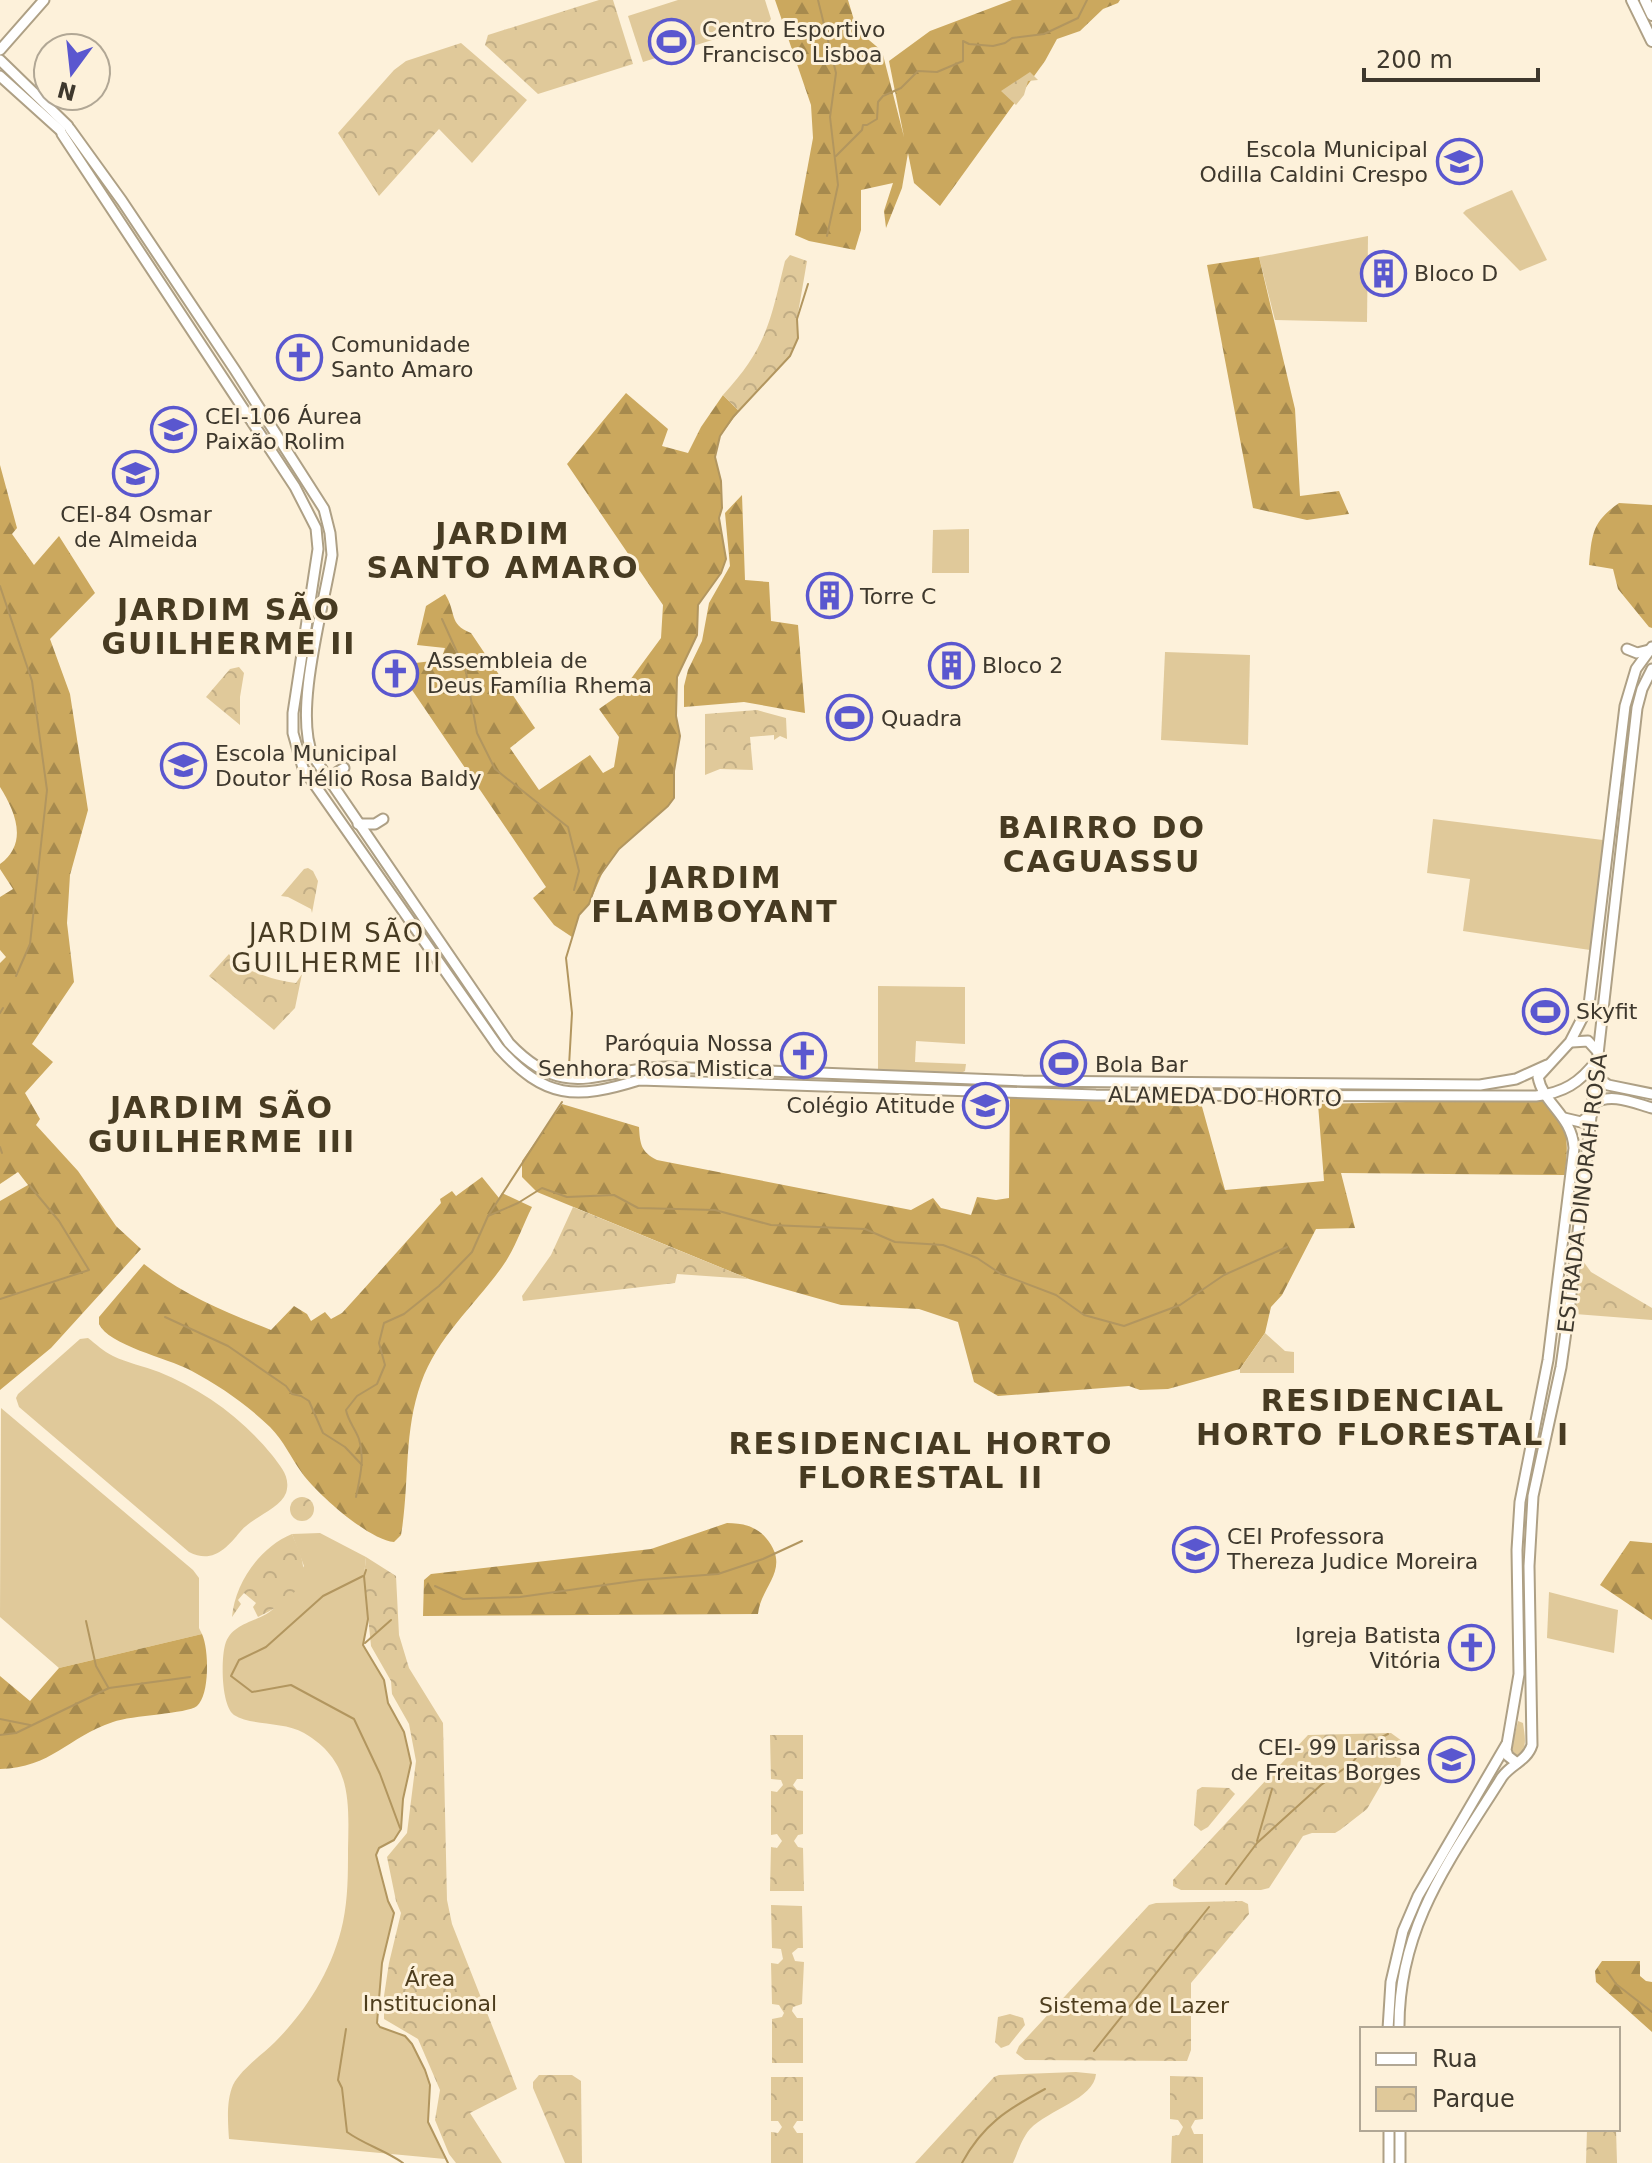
<svg xmlns="http://www.w3.org/2000/svg" width="1652" height="2163" font-family="'DejaVu Sans',sans-serif">
<style>
.grass{fill:#e0c99a}
.forest{fill:url(#forest-firs)}
.park{fill:url(#park-crowns)}
.lines{fill:none;stroke-linecap:round;stroke-linejoin:round}
.stream{stroke:#b2965f;stroke-width:2}
.secondary-casing{stroke:#aea085;stroke-width:13}
.primary-casing{stroke:#aea085;stroke-width:14}
.secondary{stroke:#fff;stroke-width:9}
.primary{stroke:#fff;stroke-width:10}
.labels{text-anchor:middle;stroke-width:6;stroke-linejoin:round;paint-order:stroke}
.poi-label{font-size:22px;fill:#3e382d;stroke:#fdf1da;text-anchor:start}
.street-label{font-size:22px;fill:#3e382d;stroke:#fdf1da}
.park-label{font-size:22px;fill:#4d3d1d;stroke:#fdf1da}
.quarter-label{font-size:26px;letter-spacing:2px;fill:#473b22;stroke:#fdf1da}
.district-label{font-size:30px;font-weight:bold;letter-spacing:2px;fill:#473b22;stroke:#fdf1da}
</style>
<defs>
<pattern id="forest-firs" width="22" height="20" patternUnits="userSpaceOnUse" patternTransform="scale(2)"><rect width="22" height="20" fill="#cba85e"/><path d="M5 1l3.5 6h-7zM16 11l3.5 6h-7z" fill="#a68a4e"/></pattern>
<pattern id="park-crowns" width="20" height="18" patternUnits="userSpaceOnUse" patternTransform="scale(2)"><rect width="20" height="18" fill="#e0c99a"/><path d="M2 6a3 3 0 1 1 6 0M12 15a3 3 0 1 1 6 0" fill="none" stroke="#c1ad85"/></pattern>
</defs>
<rect width="100%" height="100%" fill="#fdf1da"/>
<g class="grass">
<polygon points="678,0 765,0 771,19 769,22 643,62 628,16"/>
<polygon points="1512,190 1547,260 1520,271 1463,213 1466,210"/>
<polygon points="1368,236 1367,322 1275,320 1259,257"/>
<polygon points="969,529 969,573 932,573 933,530"/>
<polygon points="1165,652 1250,655 1248,745 1161,740"/>
<polygon points="840,712 860,712 860,724 839,724"/>
<polygon points="1433,819 1603,840 1590,950 1463,931 1470,879 1427,873"/>
<polygon points="878,986 965,987 965,1044 916,1041 915,1062 966,1064 965,1071 961,1073 878,1070"/>
<polygon points="1080,1054 1081,1073 1048,1074 1048,1055"/>
<path d="M 88,1338 C 96,1344 103,1351 113,1356 C 127,1363 144,1366 159,1372 C 202,1389 243,1419 272,1455 C 281,1467 291,1477 286,1493 C 280,1509 252,1517 240,1532 C 226,1549 212,1564 189,1552 L 19,1407 L 16,1398 L 18,1394 L 80,1339 Z"/>
<polygon points="1,1408 193,1570 199,1578 199,1628 202,1634 59,1668 0,1617"/>
<path d="M 320,1533 L 366,1557 L 364,1576 L 368,1619 L 363,1645 L 384,1680 L 388,1703 L 404,1732 L 411,1763 L 403,1799 L 401,1829 L 394,1840 L 379,1848 L 376,1855 L 388,1901 L 394,1913 L 382,1963 L 377,2023 L 380,2027 L 405,2036 L 412,2044 L 425,2070 L 430,2085 L 428,2122 L 445,2159 L 229,2139 C 228,2123 226,2101 233,2085 C 241,2069 262,2055 275,2042 C 308,2009 333,1968 343,1922 C 348,1898 348,1874 348,1850 C 349,1801 352,1761 304,1733 C 283,1721 251,1726 234,1715 C 221,1705 221,1660 225,1645 C 232,1620 262,1623 276,1606 C 287,1595 295,1579 304,1566 L 292,1534 Z"/>
<polygon points="1549,1592 1618,1610 1614,1653 1547,1638"/>
<path d="M 1518,1721 L 1523,1723 C 1525,1738 1528,1748 1517,1758 L 1511,1750 Z"/>
</g>
<g class="forest">
<polygon points="775,0 848,0 857,30 882,51 904,137 889,61 930,31 1012,0 1120,0 1118,3 1103,9 1080,31 1057,39 1045,61 940,206 914,183 908,153 902,188 886,228 884,211 893,183 861,190 861,230 855,250 809,241 795,235 813,138 811,105"/>
<polygon points="1259,257 1295,409 1300,496 1339,491 1349,514 1307,520 1253,508 1207,265"/>
<path d="M 626,393 L 668,429 L 662,446 L 688,453 L 701,427 L 723,395 L 739,411 L 720,436 L 715,457 L 721,481 L 722,508 L 719,518 L 726,559 L 721,573 L 698,605 L 697,635 L 677,677 L 676,716 L 680,736 L 674,771 L 674,798 L 668,806 L 619,849 L 605,867 L 589,904 L 579,915 L 572,937 L 554,925 L 533,898 L 546,887 L 410,687 L 415,663 L 441,660 L 445,648 L 417,645 L 426,606 L 445,594 C 457,613 448,624 471,633 L 535,728 L 510,748 L 539,790 L 590,755 L 603,773 L 614,767 L 619,737 L 599,709 L 619,695 L 661,638 L 663,605 L 567,464 Z"/>
<path d="M 0,465 L 17,528 L 12,534 L 34,565 L 59,536 L 95,593 L 50,639 L 70,694 L 88,810 L 70,875 L 67,923 L 74,982 L 32,1044 L 53,1062 L 25,1093 L 40,1119 L 36,1125 L 78,1171 L 116,1226 L 141,1249 L 51,1348 L 0,1390 L 0,1201 L 28,1185 L 18,1172 L 0,1184 L 0,963 L 6,957 L 0,950 L 0,897 L 13,889 L 0,869 L 0,864 C 29,843 15,811 0,787 Z"/>
<polygon points="742,495 745,580 769,582 771,621 798,625 805,713 744,702 684,707 684,686 688,670 702,641 709,603 730,566 725,513"/>
<path d="M 1619,503 L 1652,505 L 1652,628 L 1649,627 L 1618,589 L 1613,569 L 1589,565 C 1592,534 1592,522 1619,503 Z"/>
<path d="M 1010,1097 L 1201,1103 L 1225,1190 L 1324,1181 L 1318,1104 L 1541,1099 C 1571,1116 1568,1144 1565,1175 L 1341,1173 L 1355,1228 L 1316,1229 L 1282,1295 L 1271,1307 L 1265,1333 L 1240,1369 L 1168,1389 L 1140,1390 L 1129,1386 L 998,1396 L 974,1382 L 958,1322 L 919,1309 L 841,1305 L 749,1279 L 537,1192 L 522,1177 L 522,1161 L 562,1104 L 639,1127 C 640,1144 641,1152 657,1160 L 911,1210 L 933,1198 L 941,1208 L 971,1215 L 977,1197 L 996,1200 L 1009,1198 Z"/>
<path d="M 482,1177 L 499,1198 L 502,1193 L 532,1207 C 522,1227 515,1249 502,1267 C 474,1306 438,1336 421,1383 C 403,1434 410,1483 401,1535 L 394,1542 C 369,1540 317,1494 302,1473 C 291,1458 284,1441 270,1427 C 246,1404 220,1386 190,1370 C 167,1358 108,1345 99,1324 L 99,1317 L 144,1264 C 183,1295 225,1312 271,1330 L 294,1306 L 307,1314 L 311,1321 L 325,1312 L 331,1319 L 342,1313 L 362,1291 L 441,1203 L 440,1199 L 452,1191 L 456,1196 Z"/>
<path d="M 727,1523 C 742,1523 756,1526 766,1538 C 792,1569 761,1585 758,1614 L 423,1616 L 424,1580 L 431,1574 L 651,1549 Z"/>
<polygon points="1630,1541 1652,1543 1652,1620 1600,1585"/>
<path d="M 202,1634 C 209,1649 210,1695 197,1706 C 187,1714 132,1715 113,1722 C 68,1737 51,1768 0,1769 L 0,1676 L 30,1701 L 59,1668 Z"/>
<polygon points="1602,1961 1640,1961 1640,1976 1646,1981 1652,1982 1652,2032 1596,1982 1595,1971"/>
</g>
<g class="park">
<polygon points="599,0 613,0 633,64 538,94 485,45 488,35"/>
<polygon points="461,43 527,100 472,163 439,129 379,196 338,133 394,70 406,61"/>
<polygon points="1030,72 1038,80 1028,81 1024,95 1016,105 1001,91"/>
<path d="M 790,255 L 807,261 L 797,319 L 798,338 L 790,356 L 739,411 L 723,395 C 767,347 770,322 785,261 Z"/>
<polygon points="239,667 244,673 240,697 240,725 206,697 230,669"/>
<polygon points="757,710 786,718 787,739 780,736 774,740 774,735 750,737 753,770 720,769 705,775 705,714"/>
<polygon points="308,868 313,871 318,881 312,913 311,909 288,897 281,896 304,869"/>
<path d="M 229,954 C 236,969 279,982 296,983 L 302,974 L 295,1008 L 274,1030 L 209,976 Z"/>
<polygon points="573,1207 749,1279 677,1274 675,1283 523,1301 522,1296 551,1255"/>
<polygon points="1580,1257 1591,1272 1652,1308 1652,1320 1575,1314"/>
<polygon points="1265,1333 1285,1351 1294,1352 1294,1373 1240,1373 1240,1369"/>
<circle cx="302" cy="1509" r="12"/>
<path d="M 292,1534 C 296,1544 302,1555 303,1566 C 307,1591 277,1608 258,1617 L 253,1607 L 256,1603 L 244,1593 L 238,1600 L 241,1604 L 232,1617 C 235,1583 260,1547 292,1534 Z"/>
<polygon points="366,1557 396,1576 399,1635 409,1668 443,1723 447,1900 452,1924 517,2089 470,2113 502,2163 456,2163 449,2154 435,2120 440,2090 418,2039 384,2019 384,1996 389,1963 401,1913 396,1901 387,1857 407,1833 416,1761 409,1724 392,1694 391,1681 371,1646 364,1576"/>
<polygon points="1391,1733 1402,1741 1400,1772 1382,1783 1367,1809 1340,1830 1335,1833 1312,1833 1303,1836 1269,1888 1261,1890 1181,1890 1173,1886 1173,1880 1308,1735"/>
<polygon points="770,1735 803,1735 803,1779 797,1779 793,1785 797,1790 803,1791 803,1834 798,1835 794,1841 798,1847 803,1848 804,1891 770,1891 771,1847 777,1848 782,1841 777,1834 771,1835 771,1791 777,1792 783,1785 781,1780 771,1779"/>
<polygon points="1202,1787 1229,1788 1235,1794 1208,1827 1201,1831 1194,1825 1197,1790"/>
<polygon points="1242,1901 1248,1904 1249,1914 1191,1983 1191,2050 1187,2061 1025,2060 1016,2053 1019,2046 1149,1905 1156,1903"/>
<polygon points="771,1905 802,1906 803,1948 798,1948 792,1953 795,1961 804,1962 802,2004 793,2007 792,2011 797,2018 803,2018 803,2063 772,2063 772,2019 782,2017 784,2013 779,2005 772,2004 771,1963 778,1964 783,1959 781,1949 772,1948"/>
<polygon points="1010,2014 1023,2018 1025,2025 1009,2045 1001,2048 995,2042 998,2017"/>
<path d="M 1076,2072 L 1096,2074 C 1094,2099 1048,2110 1030,2129 C 1022,2138 1018,2152 1013,2163 L 915,2163 L 994,2077 L 999,2075 Z"/>
<polygon points="539,2075 572,2075 581,2081 582,2163 565,2163 533,2088 533,2082"/>
<polygon points="1170,2076 1203,2077 1203,2119 1195,2120 1191,2127 1194,2134 1203,2134 1203,2163 1171,2163 1172,2136 1179,2135 1183,2127 1178,2120 1170,2119"/>
<polygon points="771,2077 803,2077 803,2121 797,2121 793,2127 797,2133 803,2133 803,2163 771,2163 771,2132 778,2133 782,2127 778,2121 771,2121"/>
<polygon points="1587,2129 1616,2129 1617,2163 1586,2163"/>
</g>
<g class="lines">
<g class="stream">
<polyline points="818,0 836,73 830,117 838,185 827,236"/>
<polyline points="836,156 862,130 863,125 867,125 877,119 878,102 883,96 901,88 918,71 937,72 963,61 963,41 969,44 993,46 1005,43 1012,38 1044,34 1078,18 1087,0"/>
<polyline points="0,586 32,681 47,790 30,944 16,976"/>
<polyline points="442,619 466,672 477,733 495,769 568,827 579,871 574,890"/>
<polyline points="0,1013 3,1008"/>
<polyline points="569,1066 572,1013 566,958 579,915 589,904 598,878 619,849 668,806 674,798 674,771 680,736 676,716 677,677 697,635 698,605 721,573 726,559 719,518 722,508 721,481 715,457 720,436 733,417 790,356 798,338 797,319 808,284"/>
<polyline points="0,1147 2,1153"/>
<polyline points="488,1216 518,1203 542,1188 567,1197 614,1195 638,1208 715,1210 771,1225 865,1229 895,1242 943,1245 977,1258 1001,1274 1056,1295 1084,1315 1124,1326 1180,1305 1224,1275 1287,1247"/>
<polyline points="0,1299 89,1270 59,1221 29,1185"/>
<polyline points="165,1317 228,1346 286,1386 292,1394 301,1396 309,1401 323,1433 345,1447 362,1465"/>
<path d="M 356,1497 C 360,1477 365,1458 359,1439 C 355,1428 348,1421 346,1410 L 357,1396 L 377,1384 L 385,1365 L 379,1343 L 384,1323 L 404,1314 L 439,1286 L 472,1252 L 488,1216 L 562,1102"/>
<polyline points="366,1570 364,1576 368,1619 363,1645 384,1680 388,1703 404,1732 411,1763 403,1799 401,1829 394,1840 379,1848 376,1855 388,1901 394,1913 382,1963 377,2023 380,2027 405,2036 412,2044 425,2070 430,2085 428,2122 448,2163"/>
<polyline points="363,1576 323,1596 266,1647 239,1660 231,1676 252,1692 291,1685 354,1719 380,1774 400,1828"/>
<polyline points="435,1586 463,1599 520,1597 640,1580 718,1574 763,1559 802,1541"/>
<polyline points="86,1621 96,1666 108,1687"/>
<polyline points="365,1643 391,1620"/>
<polyline points="0,1719 30,1725"/>
<polyline points="0,1735 16,1733 109,1688 190,1677"/>
<polyline points="1257,1841 1272,1789"/>
<polyline points="1226,1884 1257,1843 1321,1785 1352,1763 1366,1745 1388,1734"/>
<polyline points="1607,1971 1616,1984 1652,2012"/>
<path d="M 346,2029 L 338,2080 L 342,2088 L 347,2132 C 365,2145 385,2150 403,2163"/>
<polyline points="1094,2051 1209,1907"/>
<path d="M 962,2163 C 983,2124 1008,2109 1045,2089"/>
</g>
<defs>
<g id="secondary">
<polyline points="0,50 44,0"/>
<polyline points="0,60 68,126"/>
<polyline points="0,76 61,131"/>
<path d="M 70,129 L 122,201 L 235,370 L 324,509 L 330,533 L 332,555 C 324,606 293,712 313,756 L 509,1043 C 567,1104 598,1068 667,1067 L 1023,1081 L 1480,1085 L 1516,1079 L 1547,1065"/>
<path d="M 62,134 L 295,487 L 316,528 L 318,549 L 293,713 L 293,733 L 303,768 L 499,1048 C 545,1099 575,1100 639,1080 L 1096,1095 L 1536,1096 C 1563,1093 1580,1083 1597,1060"/>
<polyline points="1627,649 1637,653 1649,650"/>
<polyline points="323,772 331,776 344,768"/>
<polyline points="358,824 375,824 383,819"/>
<polyline points="1572,1042 1588,1041 1598,1052"/>
<polyline points="1596,1077 1608,1085 1652,1094"/>
<path d="M 1593,1104 C 1610,1092 1634,1103 1652,1108"/>
<polyline points="1564,1118 1581,1122 1592,1114"/>
<path d="M 1517,1763 L 1508,1756 L 1506,1750 L 1519,1674 L 1517,1550 L 1520,1502 L 1548,1360 L 1574,1148 C 1572,1115 1543,1104 1538,1077 L 1570,1042 L 1589,1005 L 1625,706 L 1636,669 L 1652,647"/>
<polyline points="1388,2029 1391,1982 1403,1931 1418,1896 1506,1745"/>
<path d="M 1399,2029 C 1398,1926 1450,1860 1502,1777 C 1511,1764 1527,1761 1532,1745 L 1529,1566 L 1533,1496 L 1561,1367 L 1570,1303 L 1637,708 L 1642,689 L 1652,669"/>
<polyline points="1389,2163 1389,2129"/>
<polyline points="1400,2163 1400,2129"/>
</g>
<g id="primary">
<polyline points="1632,0 1652,41"/>
<polyline points="1645,0 1652,15"/>
</g>
</defs>
<use href="#secondary" class="secondary-casing"/>
<use href="#primary" class="primary-casing"/>
<use href="#secondary" class="secondary"/>
<use href="#primary" class="primary"/>
</g>
<defs>
<symbol id="stadium-ring" viewBox="-11 -11 22 22"><circle r="9.5" fill="#fdf1da" stroke="#5a57cf" stroke-width="1.5"/><path d="M0-5a6.5 5 0 1 0 0 10a6.5 5 0 1 0 0-10ZM-3.5-1.8h7v3.6h-7Z" fill="#5a57cf"/></symbol>
<symbol id="school-ring" viewBox="-11 -11 22 22"><circle r="9.5" fill="#fdf1da" stroke="#5a57cf" stroke-width="1.5"/><path d="M0-5L7-2L0 1L-7-2ZM-4 1L0 2.5L4 1V4Q0 6-4 4Z" fill="#5a57cf"/></symbol>
<symbol id="building-ring" viewBox="-11 -11 22 22"><circle r="9.5" fill="#fdf1da" stroke="#5a57cf" stroke-width="1.5"/><path d="M-4-6H4V6H1V3H-1V6H-4ZM-2.5-4.3h1.7v1.8h-1.7ZM.8-4.3h1.7v1.8H.8ZM-2.5-1h1.7V.8h-1.7ZM.8-1h1.7V.8H.8Z" fill="#5a57cf"/></symbol>
<symbol id="church-ring" viewBox="-11 -11 22 22"><circle r="9.5" fill="#fdf1da" stroke="#5a57cf" stroke-width="1.5"/><path d="M-1.2-6h2.4v3.5h3.3v2.4h-3.3V6h-2.4V-.1h-3.3v-2.4h3.3Z" fill="#5a57cf"/></symbol>
</defs>
<g fill-rule="evenodd">
<use href="#stadium-ring" x="646" y="16" width="51" height="51"/>
<use href="#school-ring" x="1434" y="136" width="51" height="51"/>
<use href="#building-ring" x="1358" y="248" width="51" height="51"/>
<use href="#church-ring" x="274" y="332" width="51" height="51"/>
<use href="#school-ring" x="148" y="404" width="51" height="51"/>
<use href="#school-ring" x="110" y="448" width="51" height="51"/>
<use href="#building-ring" x="804" y="570" width="51" height="51"/>
<use href="#building-ring" x="926" y="640" width="51" height="51"/>
<use href="#church-ring" x="370" y="648" width="51" height="51"/>
<use href="#stadium-ring" x="824" y="692" width="51" height="51"/>
<use href="#school-ring" x="158" y="740" width="51" height="51"/>
<use href="#stadium-ring" x="1520" y="986" width="51" height="51"/>
<use href="#church-ring" x="778" y="1030" width="51" height="51"/>
<use href="#stadium-ring" x="1038" y="1038" width="51" height="51"/>
<use href="#school-ring" x="960" y="1080" width="51" height="51"/>
<use href="#school-ring" x="1170" y="1524" width="51" height="51"/>
<use href="#church-ring" x="1446" y="1622" width="51" height="51"/>
<use href="#school-ring" x="1426" y="1734" width="51" height="51"/>
</g>
<g class="labels">
<g class="poi-label">
<text x="702" y="37">Centro Esportivo<tspan x="702" dy="25">Francisco Lisboa</tspan></text>
<text x="1428" y="157" text-anchor="end">Escola Municipal<tspan x="1428" dy="25">Odilla Caldini Crespo</tspan></text>
<text x="1414" y="281">Bloco D</text>
<text x="331" y="352">Comunidade<tspan x="331" dy="25">Santo Amaro</tspan></text>
<text x="205" y="424">CEI-106 Áurea<tspan x="205" dy="25">Paixão Rolim</tspan></text>
<text x="136" y="522" text-anchor="middle">CEI-84 Osmar<tspan x="136" dy="25">de Almeida</tspan></text>
<text x="860" y="604">Torre C</text>
<text x="427" y="668">Assembleia de<tspan x="427" dy="25">Deus Família Rhema</tspan></text>
<text x="982" y="673">Bloco 2</text>
<text x="881" y="726">Quadra</text>
<text x="215" y="761">Escola Municipal<tspan x="215" dy="25">Doutor Hélio Rosa Baldy</tspan></text>
<text x="1576" y="1019">Skyfit</text>
<text x="773" y="1051" text-anchor="end">Paróquia Nossa<tspan x="773" dy="25">Senhora Rosa Mistica</tspan></text>
<text x="1095" y="1072">Bola Bar</text>
<text x="955" y="1113" text-anchor="end">Colégio Atitude</text>
<text x="1227" y="1544">CEI Professora<tspan x="1227" dy="25">Thereza Judice Moreira</tspan></text>
<text x="1441" y="1643" text-anchor="end">Igreja Batista<tspan x="1441" dy="25">Vitória</tspan></text>
<text x="1421" y="1755" text-anchor="end">CEI- 99 Larissa<tspan x="1421" dy="25">de Freitas Borges</tspan></text>
</g>
<g class="street-label">
<text transform="translate(1225 1096) rotate(1)" y="8">ALAMEDA DO HORTO</text>
<text transform="translate(1582 1193) rotate(-83)" y="8">ESTRADA DINORAH ROSA</text>
</g>
<g class="park-label">
<text x="430" y="1986">Área<tspan x="430" dy="25">Institucional</tspan></text>
<text x="1134" y="2013">Sistema de Lazer</text>
</g>
<g class="quarter-label">
<text x="337" y="942">JARDIM SÃO<tspan x="337" dy="30">GUILHERME III</tspan></text>
</g>
<g class="district-label">
<text x="503" y="544">JARDIM<tspan x="503" dy="34">SANTO AMARO</tspan></text>
<text x="229" y="620">JARDIM SÃO<tspan x="229" dy="34">GUILHERME II</tspan></text>
<text x="1102" y="838">BAIRRO DO<tspan x="1102" dy="34">CAGUASSU</tspan></text>
<text x="715" y="888">JARDIM<tspan x="715" dy="34">FLAMBOYANT</tspan></text>
<text x="222" y="1118">JARDIM SÃO<tspan x="222" dy="34">GUILHERME III</tspan></text>
<text x="1383" y="1411">RESIDENCIAL<tspan x="1383" dy="34">HORTO FLORESTAL I</tspan></text>
<text x="921" y="1454">RESIDENCIAL HORTO<tspan x="921" dy="34">FLORESTAL II</tspan></text>
</g>
</g>
<rect x="1360" y="2027" width="260" height="104" fill="#fdf1da" stroke="#b1a795" stroke-width="2"/>
<rect x="1376" y="2053" width="40" height="12" fill="#ffffff" stroke="#b1a795" stroke-width="2"/>
<text x="1432" y="2067" font-size="24" fill="#3e382d">Rua</text>
<rect x="1376" y="2087" width="40" height="24" fill="url(#park-crowns)" stroke="#b1a795" stroke-width="2"/>
<text x="1432" y="2107" font-size="24" fill="#3e382d">Parque</text>
<g transform="translate(72 72) rotate(195)"><circle r="38" fill="#fdf1da" stroke="#b1a795" stroke-width="2"/>
<path d="M0-6L14 30L0 20L-14 30Z" fill="#5a57cf"/>
<text y="-12" font-size="22" font-weight="bold" text-anchor="middle" fill="#3e382d">N</text>
</g>
<path d="M1364 68v12h174v-12" fill="none" stroke="#3e382d" stroke-width="4"/>
<text x="1376" y="68" font-size="24" fill="#3e382d" stroke="#fdf1da" stroke-width="6" paint-order="stroke">200 m</text>
</svg>
